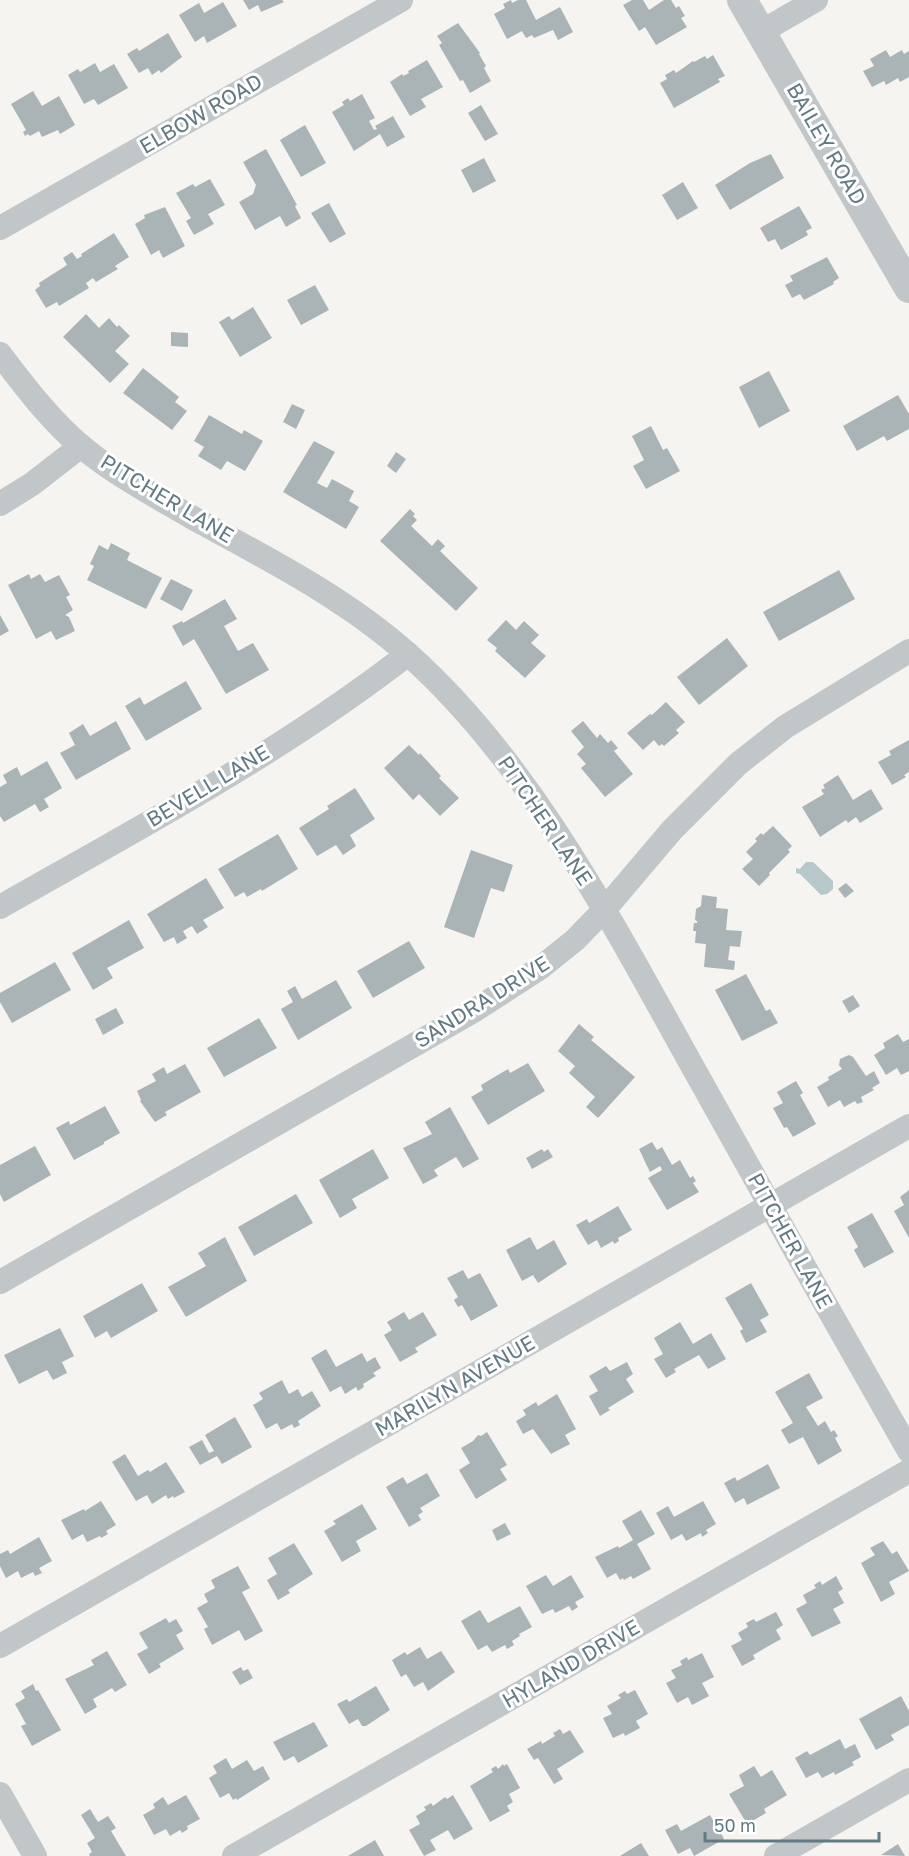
<svg xmlns="http://www.w3.org/2000/svg" width="909" height="1856" font-family="'Golos Text',sans-serif">
<style>
.water{fill:#b7c8ca}
.building{fill:#aab4b7}
.lines{fill:none;stroke-linecap:round;stroke-linejoin:round}
.minor{stroke:#c1c6c8;stroke-width:24}
.tertiary{stroke:#c1c6c8;stroke-width:30}
.labels{text-anchor:middle;stroke-width:6;stroke-linejoin:round;paint-order:stroke}
.street-label{font-size:21px;fill:#627a83;stroke:#fff}
</style>
<rect width="100%" height="100%" fill="#f5f4f0"/>
<polygon class="water" points="806,862 813,862 833,881 833,889 827,894 821,895 800,874 796,873 796,868 800,869"/>
<g class="building">
<polygon points="243,0 282,0 284,2 261,12 258,5 249,10"/>
<polygon points="511,0 512,3 518,0 526,0 536,20 560,7 573,32 558,40 553,30 534,38 532,35 526,38 522,31 507,39 494,14 505,8 503,4"/>
<polygon points="632,0 643,0 649,10 664,0 671,0 676,8 679,6 685,16 681,18 687,27 656,45 645,27 639,31 623,5"/>
<polygon points="223,2 237,26 207,43 204,36 195,42 179,15 199,3 204,13"/>
<polygon points="458,23 480,53 479,54 486,66 484,68 491,81 470,93 463,80 460,81 439,45 442,43 437,36"/>
<polygon points="168,33 182,57 161,73 159,70 152,75 148,68 139,73 127,54 137,48 139,51"/>
<polygon points="886,50 890,57 902,50 904,54 909,51 909,77 900,82 898,78 886,85 884,81 872,87 863,71 874,66 870,59"/>
<polygon points="713,55 725,76 718,79 720,82 674,108 660,83 667,79 665,75 674,70 676,73 693,61 694,62 705,56 707,59"/>
<polygon points="427,60 443,87 421,99 426,107 410,116 390,82 402,74 403,76 409,73 408,71"/>
<polygon points="95,63 100,72 114,64 128,88 98,105 94,99 84,104 68,75 78,69 80,72"/>
<polygon points="33,91 42,106 59,96 75,125 60,134 58,130 42,137 39,131 30,136 28,134 25,136 23,132 26,130 11,104"/>
<polygon points="362,94 375,118 369,121 374,130 377,129 375,126 393,116 405,137 387,147 380,134 354,151 332,112 344,105 342,102 348,98 350,101"/>
<polygon points="481,105 498,134 485,141 468,113"/>
<polygon points="305,125 326,163 301,177 280,140"/>
<polygon points="266,149 297,205 295,206 301,218 286,227 280,216 255,230 239,202 253,194 256,185 243,162"/>
<polygon points="771,154 784,178 730,210 715,185 750,163"/>
<polygon points="484,158 496,181 473,193 461,170"/>
<polygon points="210,179 225,205 208,214 214,224 194,235 186,221 191,218 176,193 193,184 195,187"/>
<polygon points="683,182 698,208 677,220 662,195"/>
<polygon points="329,203 346,234 330,243 311,213"/>
<polygon points="799,206 812,228 806,231 808,235 781,250 775,239 768,242 760,228"/>
<polygon points="165,207 185,246 163,258 159,250 151,255 135,224 145,218 144,215"/>
<polygon points="114,233 129,257 115,266 118,269 96,282 93,278 86,283 89,288 59,306 57,302 46,308 35,290 40,286 39,283 67,265 63,258 72,252 77,259 82,256 81,254"/>
<polygon points="827,257 839,278 833,282 834,284 804,300 800,294 792,298 785,285 793,281 790,276"/>
<polygon points="315,285 329,310 301,325 287,300"/>
<polygon points="253,307 272,338 240,357 219,322 229,316 232,320"/>
<polygon points="86,314 99,328 109,318 117,327 119,325 130,336 115,351 129,364 110,383 63,337"/>
<polygon points="171,332 188,333 188,347 171,346"/>
<polygon points="143,368 179,397 175,402 187,411 172,430 123,393"/>
<polygon points="769,371 790,411 759,428 739,387"/>
<polygon points="898,395 909,414 909,429 887,441 884,436 857,451 843,426"/>
<polygon points="292,404 305,410 296,429 283,422"/>
<polygon points="209,415 242,434 244,430 263,441 245,471 227,461 221,470 198,456 204,447 194,441"/>
<polygon points="651,426 663,450 667,448 680,471 646,489 633,466 644,460 632,436"/>
<polygon points="314,441 335,452 317,483 327,488 332,479 354,491 349,501 359,507 346,529 283,492"/>
<polygon points="396,452 406,459 396,473 387,466"/>
<polygon points="410,509 415,514 413,516 417,520 411,526 432,546 438,539 445,546 440,551 478,588 456,611 380,541"/>
<polygon points="111,543 130,553 127,560 162,578 146,609 87,580 94,566 90,564 99,545 108,550"/>
<polygon points="839,570 855,599 779,641 763,612"/>
<polygon points="29,574 31,579 40,574 45,582 59,575 70,595 66,597 73,610 65,615 69,617 75,631 56,640 51,631 36,639 8,585"/>
<polygon points="171,579 193,590 182,611 160,599"/>
<polygon points="225,599 237,619 224,626 238,651 253,643 269,670 226,694 194,639 183,646 172,626 182,621 183,623"/>
<polygon points="0,615 9,631 0,636"/>
<polygon points="506,620 516,630 524,621 539,635 531,643 546,656 525,678 495,651 497,648 487,640"/>
<polygon points="727,638 748,666 699,705 677,677"/>
<polygon points="186,681 202,709 146,741 125,706 140,697 144,705"/>
<polygon points="666,702 685,722 676,730 679,733 664,746 662,744 659,746 654,740 643,750 627,733 650,714 652,715"/>
<polygon points="116,721 131,749 76,780 60,753 75,745 69,733 83,724 90,736"/>
<polygon points="583,721 597,738 600,734 608,743 611,740 618,748 614,751 633,774 605,797 581,768 586,764 577,754 584,747 571,731"/>
<polygon points="909,740 909,772 904,775 906,777 892,785 878,762 891,755 889,751"/>
<polygon points="409,745 419,755 420,753 441,776 439,778 459,798 440,816 419,794 413,800 384,768"/>
<polygon points="47,761 62,788 44,799 49,807 40,812 35,804 4,822 0,816 0,787 7,783 3,775 17,767 21,776"/>
<polygon points="838,775 853,800 871,789 883,809 860,823 856,817 848,823 846,820 820,837 802,807 824,794 821,790 825,788 823,785"/>
<polygon points="355,788 375,819 350,835 356,846 343,855 336,845 317,856 299,828 329,809 327,806"/>
<polygon points="773,826 792,846 788,850 790,852 769,873 770,875 759,886 742,869 753,859 746,852 757,841 755,839 761,833 763,835"/>
<polygon points="278,834 298,869 262,891 261,889 247,897 244,892 235,897 218,869"/>
<polygon points="471,850 513,865 504,892 491,888 474,938 444,927"/>
<polygon points="206,878 224,908 203,920 208,927 197,934 192,926 183,931 187,938 177,944 174,937 164,942 147,914"/>
<polygon points="846,883 854,891 845,898 838,889"/>
<polygon points="702,895 717,897 716,908 728,909 726,930 742,931 740,947 730,946 728,960 735,961 734,970 704,967 706,944 695,943 696,931 693,931 694,923 697,923 697,921 695,920 696,909 701,906"/>
<polygon points="129,920 144,948 107,968 113,978 93,990 72,953"/>
<polygon points="409,941 425,968 373,998 357,971"/>
<polygon points="55,962 71,990 12,1023 0,1002 0,993"/>
<polygon points="746,974 766,1011 770,1009 778,1023 742,1041 715,990"/>
<polygon points="336,980 352,1008 298,1040 281,1009 293,1002 287,991 295,986 302,999"/>
<polygon points="853,995 860,1006 849,1013 842,1001"/>
<polygon points="116,1008 124,1023 103,1035 95,1019"/>
<polygon points="259,1018 277,1048 224,1077 207,1048"/>
<polygon points="579,1024 594,1037 591,1040 635,1077 598,1118 586,1107 595,1097 569,1073 575,1066 558,1051"/>
<polygon points="898,1034 903,1042 909,1039 909,1071 901,1075 897,1068 886,1075 874,1055 885,1048 883,1043"/>
<polygon points="849,1055 853,1057 866,1076 874,1071 880,1083 872,1088 874,1090 861,1097 863,1102 857,1104 855,1101 844,1107 840,1100 828,1107 817,1087 829,1080 828,1077 842,1069 839,1065 840,1059"/>
<polygon points="528,1063 545,1091 488,1125 471,1097 483,1090 481,1085 508,1069 510,1073"/>
<polygon points="185,1064 201,1092 165,1112 167,1115 155,1122 140,1101 141,1100 137,1091 156,1081 152,1074 164,1067 167,1074"/>
<polygon points="796,1081 803,1093 800,1095 816,1124 793,1137 787,1127 784,1128 773,1108 783,1103 777,1092"/>
<polygon points="105,1106 120,1133 104,1142 104,1144 74,1160 56,1128 69,1121 70,1125"/>
<polygon points="450,1107 479,1159 463,1168 456,1157 434,1170 438,1176 423,1184 403,1148 432,1134 425,1122"/>
<polygon points="652,1142 657,1150 662,1147 672,1165 680,1160 690,1178 693,1176 696,1181 693,1183 699,1192 667,1210 648,1178 662,1170 660,1166 650,1172 639,1149"/>
<polygon points="35,1146 51,1175 4,1202 0,1194 0,1165"/>
<polygon points="373,1149 389,1178 352,1199 357,1208 340,1218 319,1180"/>
<polygon points="542,1149 544,1152 548,1149 553,1157 532,1169 526,1158"/>
<polygon points="909,1190 909,1238 894,1211 904,1205 900,1197"/>
<polygon points="296,1194 313,1223 254,1256 238,1227"/>
<polygon points="618,1206 632,1230 618,1238 619,1241 614,1244 613,1241 601,1248 597,1240 588,1245 576,1225 587,1219 589,1223"/>
<polygon points="872,1213 894,1252 864,1268 854,1250 858,1247 847,1227"/>
<polygon points="225,1237 247,1281 186,1317 168,1287 206,1266 198,1253"/>
<polygon points="530,1237 537,1250 554,1240 567,1264 538,1283 533,1275 522,1281 506,1250"/>
<polygon points="463,1270 468,1279 480,1273 498,1306 471,1321 462,1305 458,1307 454,1300 458,1297 447,1278"/>
<polygon points="142,1283 158,1311 111,1338 107,1331 95,1338 83,1316"/>
<polygon points="751,1283 769,1315 760,1320 767,1332 746,1343 740,1331 743,1329 725,1298"/>
<polygon points="404,1312 409,1320 423,1312 437,1335 415,1348 418,1352 400,1362 384,1335 392,1330 387,1322"/>
<polygon points="680,1322 693,1344 711,1333 726,1359 708,1369 699,1355 674,1369 676,1372 666,1378 654,1359 663,1354 654,1338"/>
<polygon points="60,1328 74,1356 62,1362 67,1373 53,1380 47,1370 19,1384 4,1355"/>
<polygon points="326,1349 336,1367 362,1353 367,1362 375,1357 381,1368 373,1373 376,1376 363,1384 364,1387 358,1391 356,1387 345,1394 341,1386 330,1392 311,1358"/>
<polygon points="627,1362 633,1374 626,1379 634,1392 608,1408 610,1410 600,1416 589,1396 598,1391 589,1376 606,1366 610,1371"/>
<polygon points="809,1373 823,1398 806,1407 818,1426 825,1421 831,1432 834,1430 838,1436 835,1438 842,1451 818,1465 803,1437 789,1444 781,1430 793,1423 775,1392"/>
<polygon points="282,1380 289,1394 298,1389 302,1397 312,1391 321,1406 298,1421 300,1425 294,1428 292,1424 281,1430 277,1423 266,1429 253,1405 263,1399 259,1393"/>
<polygon points="557,1394 576,1429 565,1435 570,1444 551,1454 533,1429 523,1434 516,1421 526,1415 523,1410 536,1402 538,1406"/>
<polygon points="235,1417 252,1447 222,1464 217,1456 200,1465 189,1447 202,1440 209,1453 214,1451 205,1435"/>
<polygon points="487,1432 507,1465 500,1469 507,1480 476,1499 459,1470 470,1463 461,1448 473,1441 478,1435 481,1436"/>
<polygon points="125,1454 138,1476 148,1470 150,1472 166,1462 185,1492 174,1498 173,1496 168,1499 166,1495 152,1504 147,1495 136,1501 112,1462"/>
<polygon points="768,1464 780,1488 747,1505 744,1498 735,1503 724,1483 735,1477 737,1481"/>
<polygon points="427,1473 440,1496 420,1508 423,1512 418,1515 421,1520 409,1527 386,1487 403,1477 407,1484"/>
<polygon points="101,1501 116,1525 106,1531 108,1534 101,1538 100,1536 87,1542 83,1534 72,1540 61,1520 84,1509 85,1511"/>
<polygon points="703,1501 716,1524 706,1530 708,1533 702,1537 701,1533 686,1541 682,1534 671,1540 656,1513 668,1506 674,1517"/>
<polygon points="362,1504 377,1529 356,1541 361,1551 342,1562 324,1531 336,1524 333,1521"/>
<polygon points="641,1510 655,1534 637,1544 651,1569 633,1579 631,1576 624,1580 623,1578 620,1580 616,1573 607,1578 595,1557 618,1546 619,1548 633,1540 622,1521"/>
<polygon points="505,1523 511,1534 497,1541 492,1530"/>
<polygon points="39,1537 52,1561 39,1568 42,1573 35,1576 33,1572 21,1578 18,1571 6,1578 0,1566 0,1554 8,1550 10,1554"/>
<polygon points="883,1541 892,1554 897,1551 909,1571 889,1582 895,1594 881,1602 861,1563 875,1555 870,1548"/>
<polygon points="294,1543 313,1574 288,1590 290,1593 278,1600 267,1580 277,1574 268,1558"/>
<polygon points="238,1566 250,1588 242,1592 263,1631 245,1641 239,1630 212,1645 204,1629 208,1627 197,1608 208,1602 204,1594 215,1588 211,1580"/>
<polygon points="546,1575 553,1586 571,1575 584,1597 575,1602 578,1607 572,1611 569,1606 555,1613 553,1609 542,1614 526,1586"/>
<polygon points="836,1576 843,1589 838,1592 844,1603 833,1609 841,1623 812,1637 796,1609 807,1603 803,1595 816,1588 814,1585 820,1581 822,1585"/>
<polygon points="520,1606 532,1627 519,1634 520,1636 512,1641 514,1645 507,1649 505,1645 492,1652 487,1645 478,1650 461,1621 480,1610 488,1623"/>
<polygon points="776,1612 783,1625 776,1630 781,1639 753,1655 755,1659 742,1666 731,1646 742,1640 738,1633 748,1627 746,1623 754,1619 756,1622"/>
<polygon points="166,1618 169,1623 176,1619 183,1631 176,1635 184,1649 159,1664 161,1667 149,1674 137,1654 148,1648 139,1633"/>
<polygon points="420,1647 427,1659 441,1651 455,1672 428,1691 423,1682 414,1687 406,1674 401,1677 392,1660 405,1652 407,1655"/>
<polygon points="107,1651 127,1685 115,1692 112,1688 93,1699 97,1707 85,1714 65,1679 94,1665 91,1660"/>
<polygon points="702,1653 714,1677 702,1683 709,1696 692,1705 688,1697 677,1703 666,1683 676,1678 671,1670 682,1665 680,1661 687,1657 688,1660"/>
<polygon points="241,1667 243,1671 248,1669 253,1678 240,1685 232,1672"/>
<polygon points="33,1684 36,1691 38,1690 61,1730 32,1746 21,1726 26,1724 15,1704 25,1698 21,1691"/>
<polygon points="376,1686 390,1710 366,1726 362,1726 358,1719 349,1724 337,1704 347,1699 349,1702"/>
<polygon points="635,1690 648,1714 636,1721 640,1728 625,1736 624,1733 613,1738 603,1718 612,1714 607,1706 621,1698 618,1695 625,1691 627,1694"/>
<polygon points="901,1696 909,1711 909,1725 891,1735 894,1740 876,1750 859,1719"/>
<polygon points="314,1722 328,1746 298,1763 294,1756 284,1761 273,1742"/>
<polygon points="560,1729 563,1734 570,1730 584,1752 557,1769 563,1779 554,1784 538,1758 534,1760 527,1749 541,1741 542,1744 555,1736 553,1733"/>
<polygon points="840,1739 845,1749 855,1744 861,1757 852,1762 854,1765 835,1775 834,1772 822,1778 818,1772 806,1778 795,1758 807,1751 810,1755"/>
<polygon points="226,1758 232,1769 247,1760 254,1771 263,1766 270,1779 237,1800 236,1798 233,1800 229,1793 220,1798 209,1778 217,1773 213,1766"/>
<polygon points="503,1764 504,1766 507,1764 520,1788 509,1794 513,1802 507,1806 510,1811 490,1822 470,1786 493,1772 491,1769 496,1766 498,1769"/>
<polygon points="754,1766 761,1777 772,1770 787,1795 764,1809 766,1813 747,1824 729,1794 744,1786 739,1775"/>
<polygon points="186,1795 200,1819 187,1826 188,1829 182,1833 180,1830 170,1836 166,1829 154,1835 143,1815 155,1808 153,1804 163,1797 168,1805"/>
<polygon points="453,1795 473,1829 454,1840 448,1830 430,1840 436,1850 424,1856 409,1830 420,1824 416,1816 426,1810 424,1807 431,1803 433,1806 445,1797 447,1799"/>
<polygon points="90,1809 98,1822 108,1816 116,1828 111,1831 126,1856 90,1856 89,1854 92,1852 87,1843 95,1838 81,1815"/>
<polygon points="710,1815 718,1829 721,1828 723,1832 721,1833 724,1839 694,1856 690,1848 678,1854 665,1830 677,1824 681,1831"/>
<polygon points="375,1840 384,1856 348,1856"/>
<polygon points="641,1843 649,1856 620,1856"/>
<polygon points="898,1844 905,1856 881,1855"/>
</g>
<g class="lines">
<g class="minor">
<polyline points="761,32 816,0"/>
<polyline points="0,228 401,0"/>
<path d="M 0,354 C 25,387 51,421 82,447 C 116,475 155,496 193,518 C 268,559 345,598 409,655 C 530,763 612,922 690,1062 C 762,1192 835,1322 909,1451"/>
<polyline points="0,504 32,484 81,446"/>
<path d="M 0,907 C 139,828 282,752 408,654"/>
<polyline points="0,1282 475,1010 540,968 575,940 605,909 672,830 738,764 785,727 909,651"/>
<polyline points="0,1646 909,1126"/>
<polyline points="0,1794 35,1856"/>
<polyline points="234,1856 909,1471"/>
<polyline points="776,1856 909,1780"/>
</g>
<polyline class="tertiary" points="742,0 909,288"/>
</g>
<g class="labels">
<g class="street-label">
<text transform="translate(201 114) rotate(-30)" y="7">ELBOW ROAD</text>
<text transform="translate(826 144) rotate(60)" y="7">BAILEY ROAD</text>
<text transform="translate(167 499) rotate(31)" y="7">PITCHER LANE</text>
<text transform="translate(208 786) rotate(-31)" y="7">BEVELL LANE</text>
<text transform="translate(545 821) rotate(56)" y="7">PITCHER LANE</text>
<text transform="translate(482 1002) rotate(-32)" y="7">SANDRA DRIVE</text>
<text transform="translate(790 1241) rotate(61)" y="7">PITCHER LANE</text>
<text transform="translate(455 1386) rotate(-30)" y="7">MARILYN AVENUE</text>
<text transform="translate(571 1664) rotate(-30)" y="7">HYLAND DRIVE</text>
</g>
</g>
<path d="M705 1832v9h174v-9" fill="none" stroke="#627a83" stroke-width="3"/>
<text x="714" y="1832" font-size="18" fill="#627a83" stroke="#ffffff" stroke-width="4.5" paint-order="stroke">50 m</text>
</svg>
